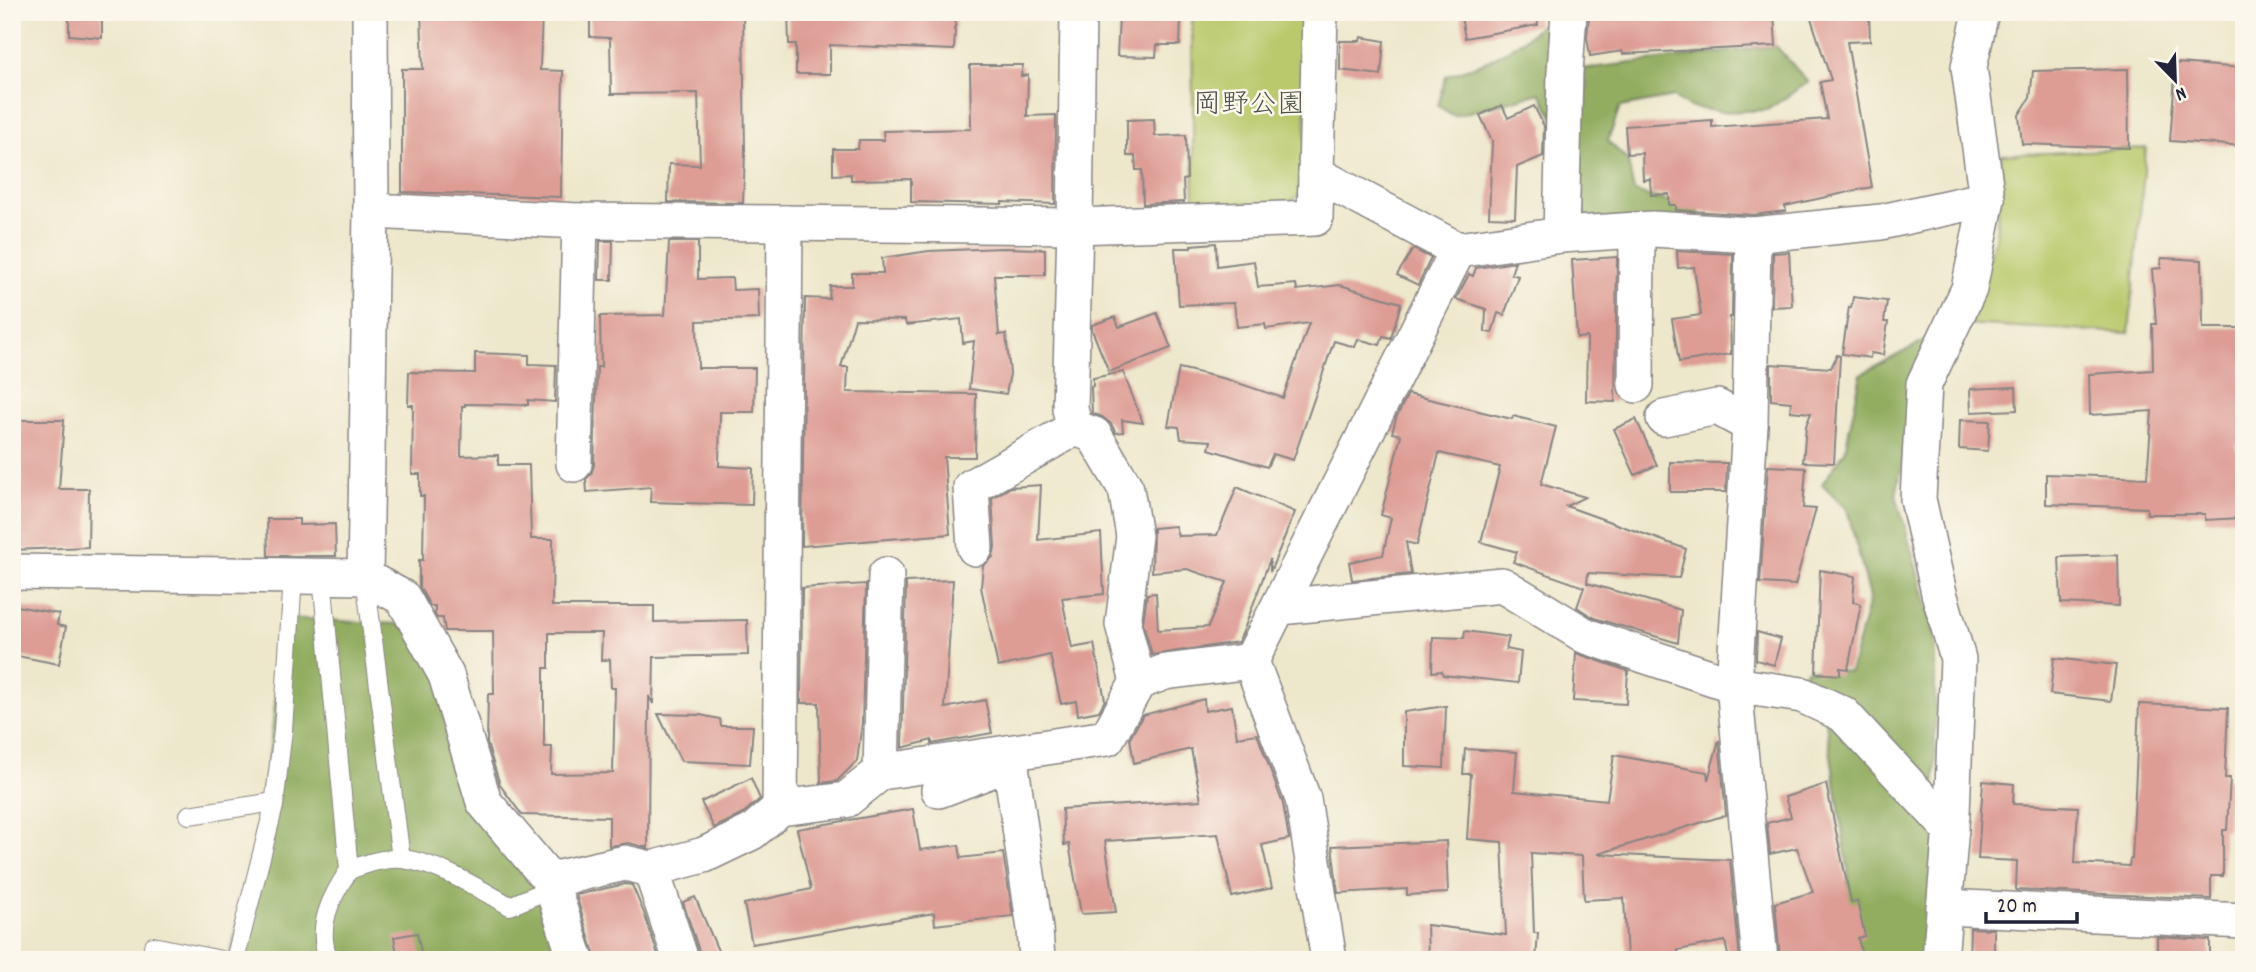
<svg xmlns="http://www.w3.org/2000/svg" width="2256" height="972" font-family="Dekko,'Klee One',sans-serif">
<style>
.green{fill:#b9c96c;stroke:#6e7654;stroke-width:2}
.forest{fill:#92ad60;stroke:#5a684e;stroke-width:2}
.building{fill:#dd9c94;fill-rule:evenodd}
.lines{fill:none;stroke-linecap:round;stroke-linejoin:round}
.lane-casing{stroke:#888483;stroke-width:20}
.street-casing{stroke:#888483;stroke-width:38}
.lane{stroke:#fff;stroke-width:18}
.street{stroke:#fff;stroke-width:35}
.labels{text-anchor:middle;stroke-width:5;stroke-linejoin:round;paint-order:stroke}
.park-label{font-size:28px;fill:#4f544a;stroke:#fbf7ec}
</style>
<rect width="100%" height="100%" fill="#fbf7ec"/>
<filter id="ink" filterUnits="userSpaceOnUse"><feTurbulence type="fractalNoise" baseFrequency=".0143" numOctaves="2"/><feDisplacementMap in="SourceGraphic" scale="14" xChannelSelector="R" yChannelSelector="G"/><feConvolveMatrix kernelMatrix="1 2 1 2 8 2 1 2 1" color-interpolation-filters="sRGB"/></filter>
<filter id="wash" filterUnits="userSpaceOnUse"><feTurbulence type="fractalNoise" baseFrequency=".00686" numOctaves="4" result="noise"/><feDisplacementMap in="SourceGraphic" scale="28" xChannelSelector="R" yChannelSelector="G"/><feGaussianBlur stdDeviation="1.57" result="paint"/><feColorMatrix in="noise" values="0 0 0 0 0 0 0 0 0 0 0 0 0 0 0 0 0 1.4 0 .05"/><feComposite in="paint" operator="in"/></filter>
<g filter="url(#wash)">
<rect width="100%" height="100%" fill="#ede7cb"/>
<g class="green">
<polygon points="1192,12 1307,12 1305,191 1284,206 1194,212"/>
<polygon points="2146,148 2129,333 1963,324 1996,238 2001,155"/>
</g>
<g class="forest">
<path d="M 1542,24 L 1548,37 L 1582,69 L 1776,46 L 1808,82 L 1767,110 L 1721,112 L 1689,107 L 1674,97 L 1620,107 L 1608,141 L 1628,161 L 1634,192 L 1699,210 L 1698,225 L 1588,233 L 1575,155 L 1540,93 L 1454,116 L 1438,106 L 1446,76 C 1484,64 1512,52 1542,24 Z"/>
<polygon points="1926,340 1896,495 1935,635 1935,871 1930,960 1800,960 1838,936 1849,876 1825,715 1797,688 1806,669 1850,672 1870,597 1847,509 1822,484 1845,451 1861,374"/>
<polygon points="285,618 397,624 444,648 484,802 587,960 229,960 254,847 269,756"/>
</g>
<g id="blocks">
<g class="building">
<polygon points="69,12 102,12 102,38 69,35"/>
<polygon points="421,12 542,12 540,70 563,71 561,197 402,192 402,69 423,69"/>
<polygon points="590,12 743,12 745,153 743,203 668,202 669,164 700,165 698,93 611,94 610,38 590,37"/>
<polygon points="788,12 956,12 954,50 830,45 830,74 796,74 796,44 789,44"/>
<polygon points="1460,12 1537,12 1538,25 1465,38"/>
<polygon points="1619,12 1774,12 1776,46 1623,54 1622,51 1590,56 1587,37 1589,17"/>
<polygon points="1809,12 1869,12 1870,41 1847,42 1872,187 1785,206 1786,211 1753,215 1676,210 1676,205 1669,205 1669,194 1651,195 1650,179 1643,180 1642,153 1627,154 1625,126 1712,120 1712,127 1827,119 1820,82 1831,80"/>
<polygon points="1119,17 1181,19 1180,45 1157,45 1156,57 1117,56"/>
<polygon points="1361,37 1384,41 1381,75 1340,70 1340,41 1360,41"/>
<polygon points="2176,63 2244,68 2244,146 2170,141"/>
<polygon points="970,65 1023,65 1021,76 1028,75 1027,116 1056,115 1055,204 1002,202 1002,204 911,202 911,179 851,180 851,174 833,175 833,149 858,149 859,140 884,140 883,131 971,129"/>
<polygon points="2128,69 2129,148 2022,144 2019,115 2030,98 2033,71"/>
<polygon points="1502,105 1508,118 1534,106 1544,126 1543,156 1517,167 1515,218 1489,217 1492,141 1480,115"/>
<polygon points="1154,119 1155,136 1186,135 1187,179 1183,180 1184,202 1143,204 1142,170 1136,170 1135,156 1127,156 1127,120"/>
<polygon points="600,241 613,241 612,280 599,280"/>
<polygon points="669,242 698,242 698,279 732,278 733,290 758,289 759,319 697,321 698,368 755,368 754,412 720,412 719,466 753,468 752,505 650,502 651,487 587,492 586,479 591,474 594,465 597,367 601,367 600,316 665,315"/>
<polygon points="1216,243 1217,266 1254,261 1258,287 1296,284 1297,290 1340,285 1401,303 1391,338 1383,336 1380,345 1358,339 1355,347 1334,341 1293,460 1273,454 1267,467 1209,449 1211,441 1181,439 1179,427 1168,426 1179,368 1226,379 1283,398 1309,323 1266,329 1265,324 1237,327 1234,303 1179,305 1175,248 1191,248 1191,245"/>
<polygon points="1002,248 1045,249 1045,275 994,275 999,335 1006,334 1010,374 1006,394 969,389 974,341 963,343 961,319 906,325 905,320 855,319 841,367 848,367 847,392 976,394 975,457 944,457 950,534 802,546 805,298 829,299 830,286 852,286 852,273 883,273 882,258 929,251"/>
<polygon points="1413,249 1431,258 1418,285 1397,275"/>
<polygon points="1677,251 1733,254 1732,317 1730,317 1731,354 1679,362 1672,319 1701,315 1694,267 1678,268"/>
<polygon points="1789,252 1792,306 1772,307 1773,253"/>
<polygon points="1617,257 1615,402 1586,401 1587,337 1577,338 1572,260"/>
<polygon points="2161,258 2202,260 2203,328 2244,328 2244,444 2237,443 2241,518 2205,520 2205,514 2147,514 2147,508 2046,504 2046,474 2147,478 2152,411 2090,415 2089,374 2153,370 2152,324 2156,324 2152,269 2161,268"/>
<polygon points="1515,262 1511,274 1518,276 1504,315 1498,313 1492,333 1485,332 1486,309 1456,299 1469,274 1473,276 1476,268"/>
<polygon points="1853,297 1887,301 1884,322 1888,322 1883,355 1871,353 1870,358 1842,354 1849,307 1851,308"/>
<polygon points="1157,313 1171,348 1109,372 1092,330 1092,325 1115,317 1119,327"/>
<path d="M 475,353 L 529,355 L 529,364 L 556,365 L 555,402 L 528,400 L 528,405 L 465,404 L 465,406 L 462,406 L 461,456 L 498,455 L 498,465 L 529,465 L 531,539 L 553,539 L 552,606 L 654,606 L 654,622 L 747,620 L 748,655 L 654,657 L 653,704 L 649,696 L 648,848 L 629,843 L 609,846 L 609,817 L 522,815 L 500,785 L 487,743 L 488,694 L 494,694 L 493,631 L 445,631 L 443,618 L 437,618 L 435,615 L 435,606 L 430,606 L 419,586 L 419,560 L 423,560 L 424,496 L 420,496 L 420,474 L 412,474 L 413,405 L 408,405 L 409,372 L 475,373 ZM 549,633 L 602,633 L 601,661 L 610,659 L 611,688 L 615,688 L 613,773 L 551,774 L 552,747 L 544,747 L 544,668 L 549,668 Z"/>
<polygon points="1837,355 1840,356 1834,463 1803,462 1806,426 1811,413 1790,411 1791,402 1771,400 1771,364 1831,368"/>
<polygon points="1123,372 1143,423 1122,420 1123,432 1116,433 1111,424 1102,417 1092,413 1091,387 1093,386 1093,378"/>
<polygon points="2016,387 2017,410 1971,412 1970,389"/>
<polygon points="1408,394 1512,419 1513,416 1556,427 1541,484 1585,497 1566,506 1686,549 1679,578 1588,573 1587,583 1681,610 1678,643 1594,618 1577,607 1584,587 1513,562 1517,552 1481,542 1500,467 1439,453 1417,545 1406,542 1411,574 1352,580 1349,562 1383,555 1391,518 1381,515 1401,435 1392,433 1396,418"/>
<polygon points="1636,419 1657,465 1635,475 1614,429"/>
<polygon points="12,420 64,420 59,489 89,489 88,547 12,550"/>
<polygon points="1960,420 1990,421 1988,451 1959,449"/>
<polygon points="1670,462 1727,463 1726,492 1670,492"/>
<polygon points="1768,466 1806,468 1803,508 1816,509 1795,585 1760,583"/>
<polygon points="1041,485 1038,540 1101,533 1104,594 1062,598 1072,648 1094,644 1105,700 1099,711 1078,715 1076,701 1061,704 1050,655 998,667 981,587 983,566 993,557 995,547 992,498 1011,487"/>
<polygon points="1237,487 1295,512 1270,572 1270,559 1243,632 1238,642 1152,655 1143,623 1147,594 1156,593 1158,630 1208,627 1227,582 1187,569 1152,572 1153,528 1175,526 1178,536 1217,535"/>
<polygon points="267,519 299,519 299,525 335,524 336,556 268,556"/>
<polygon points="2118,555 2119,606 2061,603 2059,557"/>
<polygon points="1820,570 1855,576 1853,602 1861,604 1848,669 1840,668 1840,675 1816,673"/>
<polygon points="953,580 945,708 985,700 992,733 932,744 932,740 902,748 906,582"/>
<polygon points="866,584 862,723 857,761 837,781 821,783 819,703 801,703 802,588"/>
<polygon points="12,605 59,614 57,625 66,627 59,664 12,655"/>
<polygon points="1465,631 1509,637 1506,649 1521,652 1518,683 1443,675 1442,671 1432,672 1433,637 1464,638"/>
<polygon points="1757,632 1781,639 1774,665 1756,660"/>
<polygon points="1576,653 1628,671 1626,704 1573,701"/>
<polygon points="2054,658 2116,665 2111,701 2050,694"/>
<polygon points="1204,699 1205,711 1232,706 1237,737 1257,734 1283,804 1289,839 1262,845 1272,888 1232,897 1218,834 1105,841 1116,912 1081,914 1069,844 1064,845 1062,809 1201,800 1191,749 1134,763 1130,738 1143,715"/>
<polygon points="2139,704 2228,708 2225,778 2230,778 2227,830 2223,830 2223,876 2211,876 2211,899 2016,890 2017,861 1978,859 1983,781 2014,784 2013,804 2078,807 2075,863 2129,866 2130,859 2132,859"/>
<polygon points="1446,706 1444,768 1404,766 1404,712"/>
<polygon points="658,714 700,715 720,719 721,726 753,726 750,764 681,761"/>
<polygon points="1719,740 1726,815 1598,854 1730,860 1740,960 1729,960 1725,941 1678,950 1678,960 1627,960 1624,898 1584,900 1582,856 1531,853 1534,933 1538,933 1536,960 1428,960 1427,925 1506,935 1502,842 1467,839 1471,774 1463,774 1465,749 1517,752 1514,791 1607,800 1614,755 1707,772 1708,780"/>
<polygon points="751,778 760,799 741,815 714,828 701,802"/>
<polygon points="1826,784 1851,902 1857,901 1865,936 1858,938 1863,960 1780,960 1775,903 1813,892 1797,848 1770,854 1767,823 1791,817 1785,797"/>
<polygon points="913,809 920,850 959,845 961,858 1003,853 1013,916 935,925 934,913 752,944 744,904 811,889 797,829"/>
<polygon points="1446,841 1448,893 1407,895 1407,889 1338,893 1332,846"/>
<polygon points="625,884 632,885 644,913 659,958 654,960 596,960 595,957 576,895"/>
<polygon points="695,897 719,953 702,960 683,902"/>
<polygon points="1970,928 1994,929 1994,960 1969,960"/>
<polygon points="417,933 422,957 398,960 394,937"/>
<polygon points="2157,937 2210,940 2210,960 2157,960"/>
</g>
</g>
</g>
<g filter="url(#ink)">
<use href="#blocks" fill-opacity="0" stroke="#888483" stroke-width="2"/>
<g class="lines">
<defs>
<g id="lane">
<path d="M 322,577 L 349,870 C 331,897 315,927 329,960"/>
<polyline points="365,577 401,859"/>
<polyline points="189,815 274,802"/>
<path d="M 349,870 C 366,864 385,857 403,859 C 440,864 477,888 510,906 L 552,888"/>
<polyline points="153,946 221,960"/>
<polyline points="235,960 274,806 283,730 293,577"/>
</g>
<g id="street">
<polyline points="1320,12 1316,174 1458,250 1251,661 1303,799 1329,960"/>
<polyline points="371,211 580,221 1075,226 1078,12"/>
<polyline points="785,223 780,808 846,800 881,772 1107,738 1138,682 1165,672 1251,661"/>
<polyline points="1561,235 1565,72 1569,12"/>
<polyline points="1458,250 1561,235 1652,229 1753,235 1881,222 1987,199"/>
<polyline points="1636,385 1637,230"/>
<polyline points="1664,418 1717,407 1750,425"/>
<polyline points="574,464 580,221"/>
<polyline points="975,548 971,487 1075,428"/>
<polyline points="12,572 365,577 371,211 370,12"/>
<polyline points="365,577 403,598 446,675 484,802 550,880 625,863 651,869 704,855 752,832 780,808"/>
<polyline points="1280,607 1502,585 1586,636 1734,685 1750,425 1753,235"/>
<polyline points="1138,682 1123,624 1134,536 1126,489 1094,435 1075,428 1070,409 1075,226 1315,218 1316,174"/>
<polyline points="1009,753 1035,929 1037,960"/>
<polyline points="881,772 886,575"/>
<polyline points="939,790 994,769"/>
<polyline points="651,869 681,960"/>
<polyline points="550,880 576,960"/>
<polyline points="1944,907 2244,921"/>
<polyline points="1760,960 1734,685 1802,695 1843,714 1951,830"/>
<polyline points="1940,960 1952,814 1958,659 1939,593 1918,499 1924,384 1969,289 1987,199 1969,67 1981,12"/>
</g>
</defs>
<use href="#lane" class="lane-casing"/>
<use href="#street" class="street-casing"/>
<use href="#lane" class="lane"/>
<use href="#street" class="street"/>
</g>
</g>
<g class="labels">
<g class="park-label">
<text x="1249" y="112">岡野公園</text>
</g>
</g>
<rect width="2256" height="972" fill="none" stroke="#fbf7ec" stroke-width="42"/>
<g transform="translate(2175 80) rotate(157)" stroke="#fbf7ec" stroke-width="5" paint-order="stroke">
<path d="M0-5L12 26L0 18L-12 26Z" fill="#22223b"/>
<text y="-10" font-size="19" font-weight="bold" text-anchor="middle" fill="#22223b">N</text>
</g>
<path d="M1986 912v10h91v-10" fill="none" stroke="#22223b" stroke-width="3.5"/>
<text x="1997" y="912" font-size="21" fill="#22223b" stroke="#fbf7ec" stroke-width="5" paint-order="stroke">20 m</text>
</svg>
